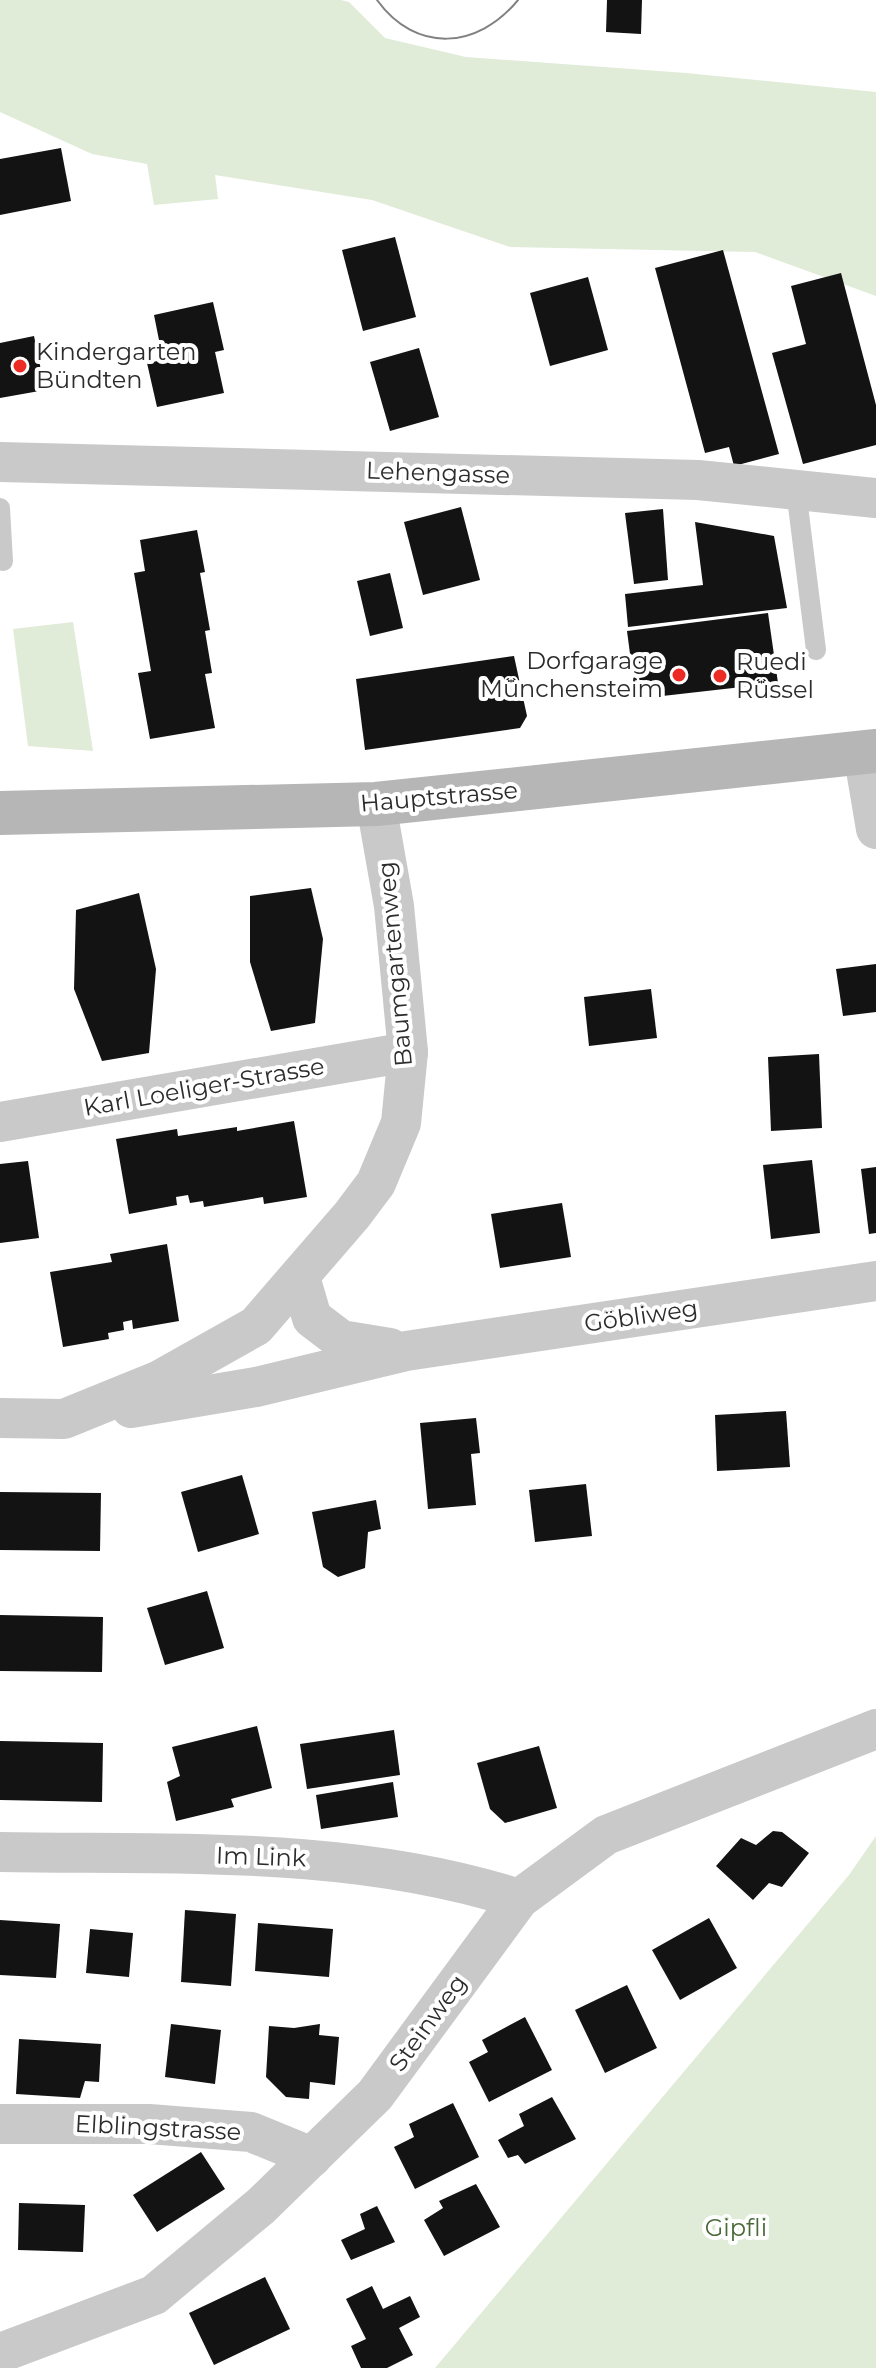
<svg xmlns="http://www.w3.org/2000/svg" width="876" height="2368" font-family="Montserrat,sans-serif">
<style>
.green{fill:#e0ebd8}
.building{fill:#131313}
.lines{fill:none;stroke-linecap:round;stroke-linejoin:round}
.service{stroke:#c9c9c9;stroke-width:20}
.minor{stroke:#c9c9c9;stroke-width:40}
.secondary{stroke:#b6b6b6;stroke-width:44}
.tram{stroke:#818181;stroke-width:2}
.poi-dot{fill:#ec2b25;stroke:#fff;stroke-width:3}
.labels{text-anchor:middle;stroke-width:8;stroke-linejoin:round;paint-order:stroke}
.poi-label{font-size:24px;fill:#2c2c2c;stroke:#fff;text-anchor:start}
.street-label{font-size:24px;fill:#2c2c2c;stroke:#fff}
.park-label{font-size:24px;fill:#4a6938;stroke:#fff}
</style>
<rect width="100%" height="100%" fill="#fff"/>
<g class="green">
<polygon points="0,0 341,0 349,2 385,38 466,57 686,73 876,92 876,296 755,252 510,247 372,200 215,175 218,199 154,205 147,164 92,154 0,112"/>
<polygon points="73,622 93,751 28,746 13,629"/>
<polygon points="876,1836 876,2368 435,2368 849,1875"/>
</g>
<g class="building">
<polygon points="607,0 642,0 641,34 606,32"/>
<polygon points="61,148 71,201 0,215 0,159"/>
<polygon points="395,237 416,317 363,331 342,250"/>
<polygon points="723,250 779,454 734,466 729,447 705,453 655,268"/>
<polygon points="841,273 876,405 876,445 803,464 772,353 806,344 791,286"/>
<polygon points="588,277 608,350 550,366 530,293"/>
<polygon points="213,302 224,350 215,352 224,393 157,407 147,363 163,360 154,315"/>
<polygon points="34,336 45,390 0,398 0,343"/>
<polygon points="419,348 439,417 390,431 370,362"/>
<polygon points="461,507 480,580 423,595 404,522"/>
<polygon points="663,509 668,580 634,584 625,513"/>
<polygon points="695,522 774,536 787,608 628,627 625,594 703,585"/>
<polygon points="197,530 205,572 200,573 210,630 205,631 212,673 205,674 215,728 150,739 138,673 151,671 134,573 145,571 140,540"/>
<polygon points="390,573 403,628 370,636 357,581"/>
<polygon points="768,613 778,683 636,699 627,631"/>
<polygon points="514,656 527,716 520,728 365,750 356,679"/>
<polygon points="311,888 323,939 315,1023 271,1031 250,962 250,896"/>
<polygon points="139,893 156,969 149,1053 102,1061 74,989 76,910"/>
<polygon points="876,964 876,1012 843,1016 836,969"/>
<polygon points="651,989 657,1038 589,1046 584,997"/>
<polygon points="819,1054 822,1128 771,1131 768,1057"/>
<polygon points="294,1121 307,1197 264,1204 263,1197 204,1207 203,1201 190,1203 188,1195 176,1197 177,1205 129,1214 116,1139 177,1129 178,1136 237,1127 237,1131"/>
<polygon points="812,1160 820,1233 771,1239 763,1165"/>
<polygon points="28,1161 39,1238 0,1243 0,1164"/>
<polygon points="876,1167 876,1233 869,1234 861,1169"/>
<polygon points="562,1203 571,1257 500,1268 491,1214"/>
<polygon points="167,1244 179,1321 133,1329 132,1320 123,1322 124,1330 108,1333 109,1339 63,1347 50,1272 112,1262 110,1254"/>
<polygon points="786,1411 790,1467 717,1471 715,1415"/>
<polygon points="476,1418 480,1453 471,1454 476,1505 428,1509 420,1423"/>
<polygon points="242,1475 259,1534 198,1552 181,1492"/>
<polygon points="586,1484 592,1536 535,1542 529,1490"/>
<polygon points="0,1492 101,1493 100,1551 0,1550"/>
<polygon points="376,1500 381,1529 368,1532 365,1568 338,1577 323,1567 312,1512"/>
<polygon points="207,1591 224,1648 165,1665 147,1608"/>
<polygon points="0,1615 103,1617 102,1672 0,1671"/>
<polygon points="257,1726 272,1788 231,1799 234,1807 176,1821 167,1782 180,1776 172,1747"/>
<polygon points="394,1730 400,1775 307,1789 300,1744"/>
<polygon points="0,1741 103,1743 102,1802 0,1800"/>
<polygon points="539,1746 557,1808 505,1823 490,1809 477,1763"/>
<polygon points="393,1782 398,1817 321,1829 316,1795"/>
<polygon points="773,1831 782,1832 809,1853 782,1887 769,1883 753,1900 716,1866 741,1838 756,1845"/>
<polygon points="185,1910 236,1914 231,1986 181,1982"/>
<polygon points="709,1918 737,1968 680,2000 652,1950"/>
<polygon points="0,1920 60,1924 56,1978 0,1975"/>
<polygon points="258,1923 333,1929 329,1977 255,1971"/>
<polygon points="90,1929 133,1933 129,1977 86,1973"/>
<polygon points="627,1985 657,2048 605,2073 575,2010"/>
<polygon points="525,2017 552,2070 489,2102 469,2062 488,2052 482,2040"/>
<polygon points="171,2024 221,2030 215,2084 165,2077"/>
<polygon points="320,2024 319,2035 339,2037 335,2085 310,2082 309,2099 286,2097 266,2077 269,2026 294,2028"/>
<polygon points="19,2039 101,2044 99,2082 85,2081 80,2098 16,2094"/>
<polygon points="552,2097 576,2139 525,2164 518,2155 508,2158 498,2140 524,2126 519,2114"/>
<polygon points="453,2103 479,2157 415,2189 394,2147 414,2137 409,2124"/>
<polygon points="201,2152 225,2189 157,2232 133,2195"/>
<polygon points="476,2184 500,2227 444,2256 424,2220 443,2208 439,2201"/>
<polygon points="19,2203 85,2205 83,2252 18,2250"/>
<polygon points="377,2206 395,2242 351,2260 341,2240 365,2229 360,2214"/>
<polygon points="265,2277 290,2329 214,2365 189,2313"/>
<polygon points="372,2286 383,2309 410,2296 420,2317 399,2328 413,2355 387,2368 361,2368 351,2346 366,2339 346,2299"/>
</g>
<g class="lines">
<g class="service">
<polyline points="796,490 816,650"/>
<polyline points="0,508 3,561"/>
</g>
<g class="minor">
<polyline points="0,462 698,480 876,498"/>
<polyline points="863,752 876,829"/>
<polyline points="0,1122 408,1052"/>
<polyline points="300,1277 312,1318 341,1340 390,1348"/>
<polyline points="131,1408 256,1387 406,1351 876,1281"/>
<polyline points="0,1418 64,1419 160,1380 256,1326 352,1215 376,1183 401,1123 408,1052 394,906 376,804"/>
<path d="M 0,1852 C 173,1855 352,1845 519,1899"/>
<polyline points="0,2124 149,2124 251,2132 312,2157"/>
<polyline points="0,2353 154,2295 261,2206 375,2095 519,1899 606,1835 876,1729"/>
</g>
<polyline class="secondary" points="0,813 376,804 876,751"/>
<path class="tram" d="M 377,0 C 416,54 478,49 518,0"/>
</g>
<g class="poi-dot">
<circle cx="20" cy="366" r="8"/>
<circle cx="679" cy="675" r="8"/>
<circle cx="720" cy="676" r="8"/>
</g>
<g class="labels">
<g class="poi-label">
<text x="36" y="360">Kindergarten<tspan x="36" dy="28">Bündten</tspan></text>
<text x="663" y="669" text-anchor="end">Dorfgarage<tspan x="663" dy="28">Münchensteim</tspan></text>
<text x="736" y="670">Ruedi<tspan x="736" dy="28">Rüssel</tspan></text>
</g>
<g class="street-label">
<text transform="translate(438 473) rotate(2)" y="8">Lehengasse</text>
<text transform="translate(439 797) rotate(-5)" y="8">Hauptstrasse</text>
<text transform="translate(395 964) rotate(-95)" y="8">Baumgartenweg</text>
<text transform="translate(204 1087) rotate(-10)" y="8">Karl Loeliger-Strasse</text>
<text transform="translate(641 1316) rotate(-8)" y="8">Göbliweg</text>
<text transform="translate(261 1857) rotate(2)" y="8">Im Link</text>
<text transform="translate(428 2023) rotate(-54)" y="8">Steinweg</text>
<text transform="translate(158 2128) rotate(3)" y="8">Elblingstrasse</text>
</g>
<g class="park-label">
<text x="736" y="2236">Gipfli</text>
</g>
</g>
</svg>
